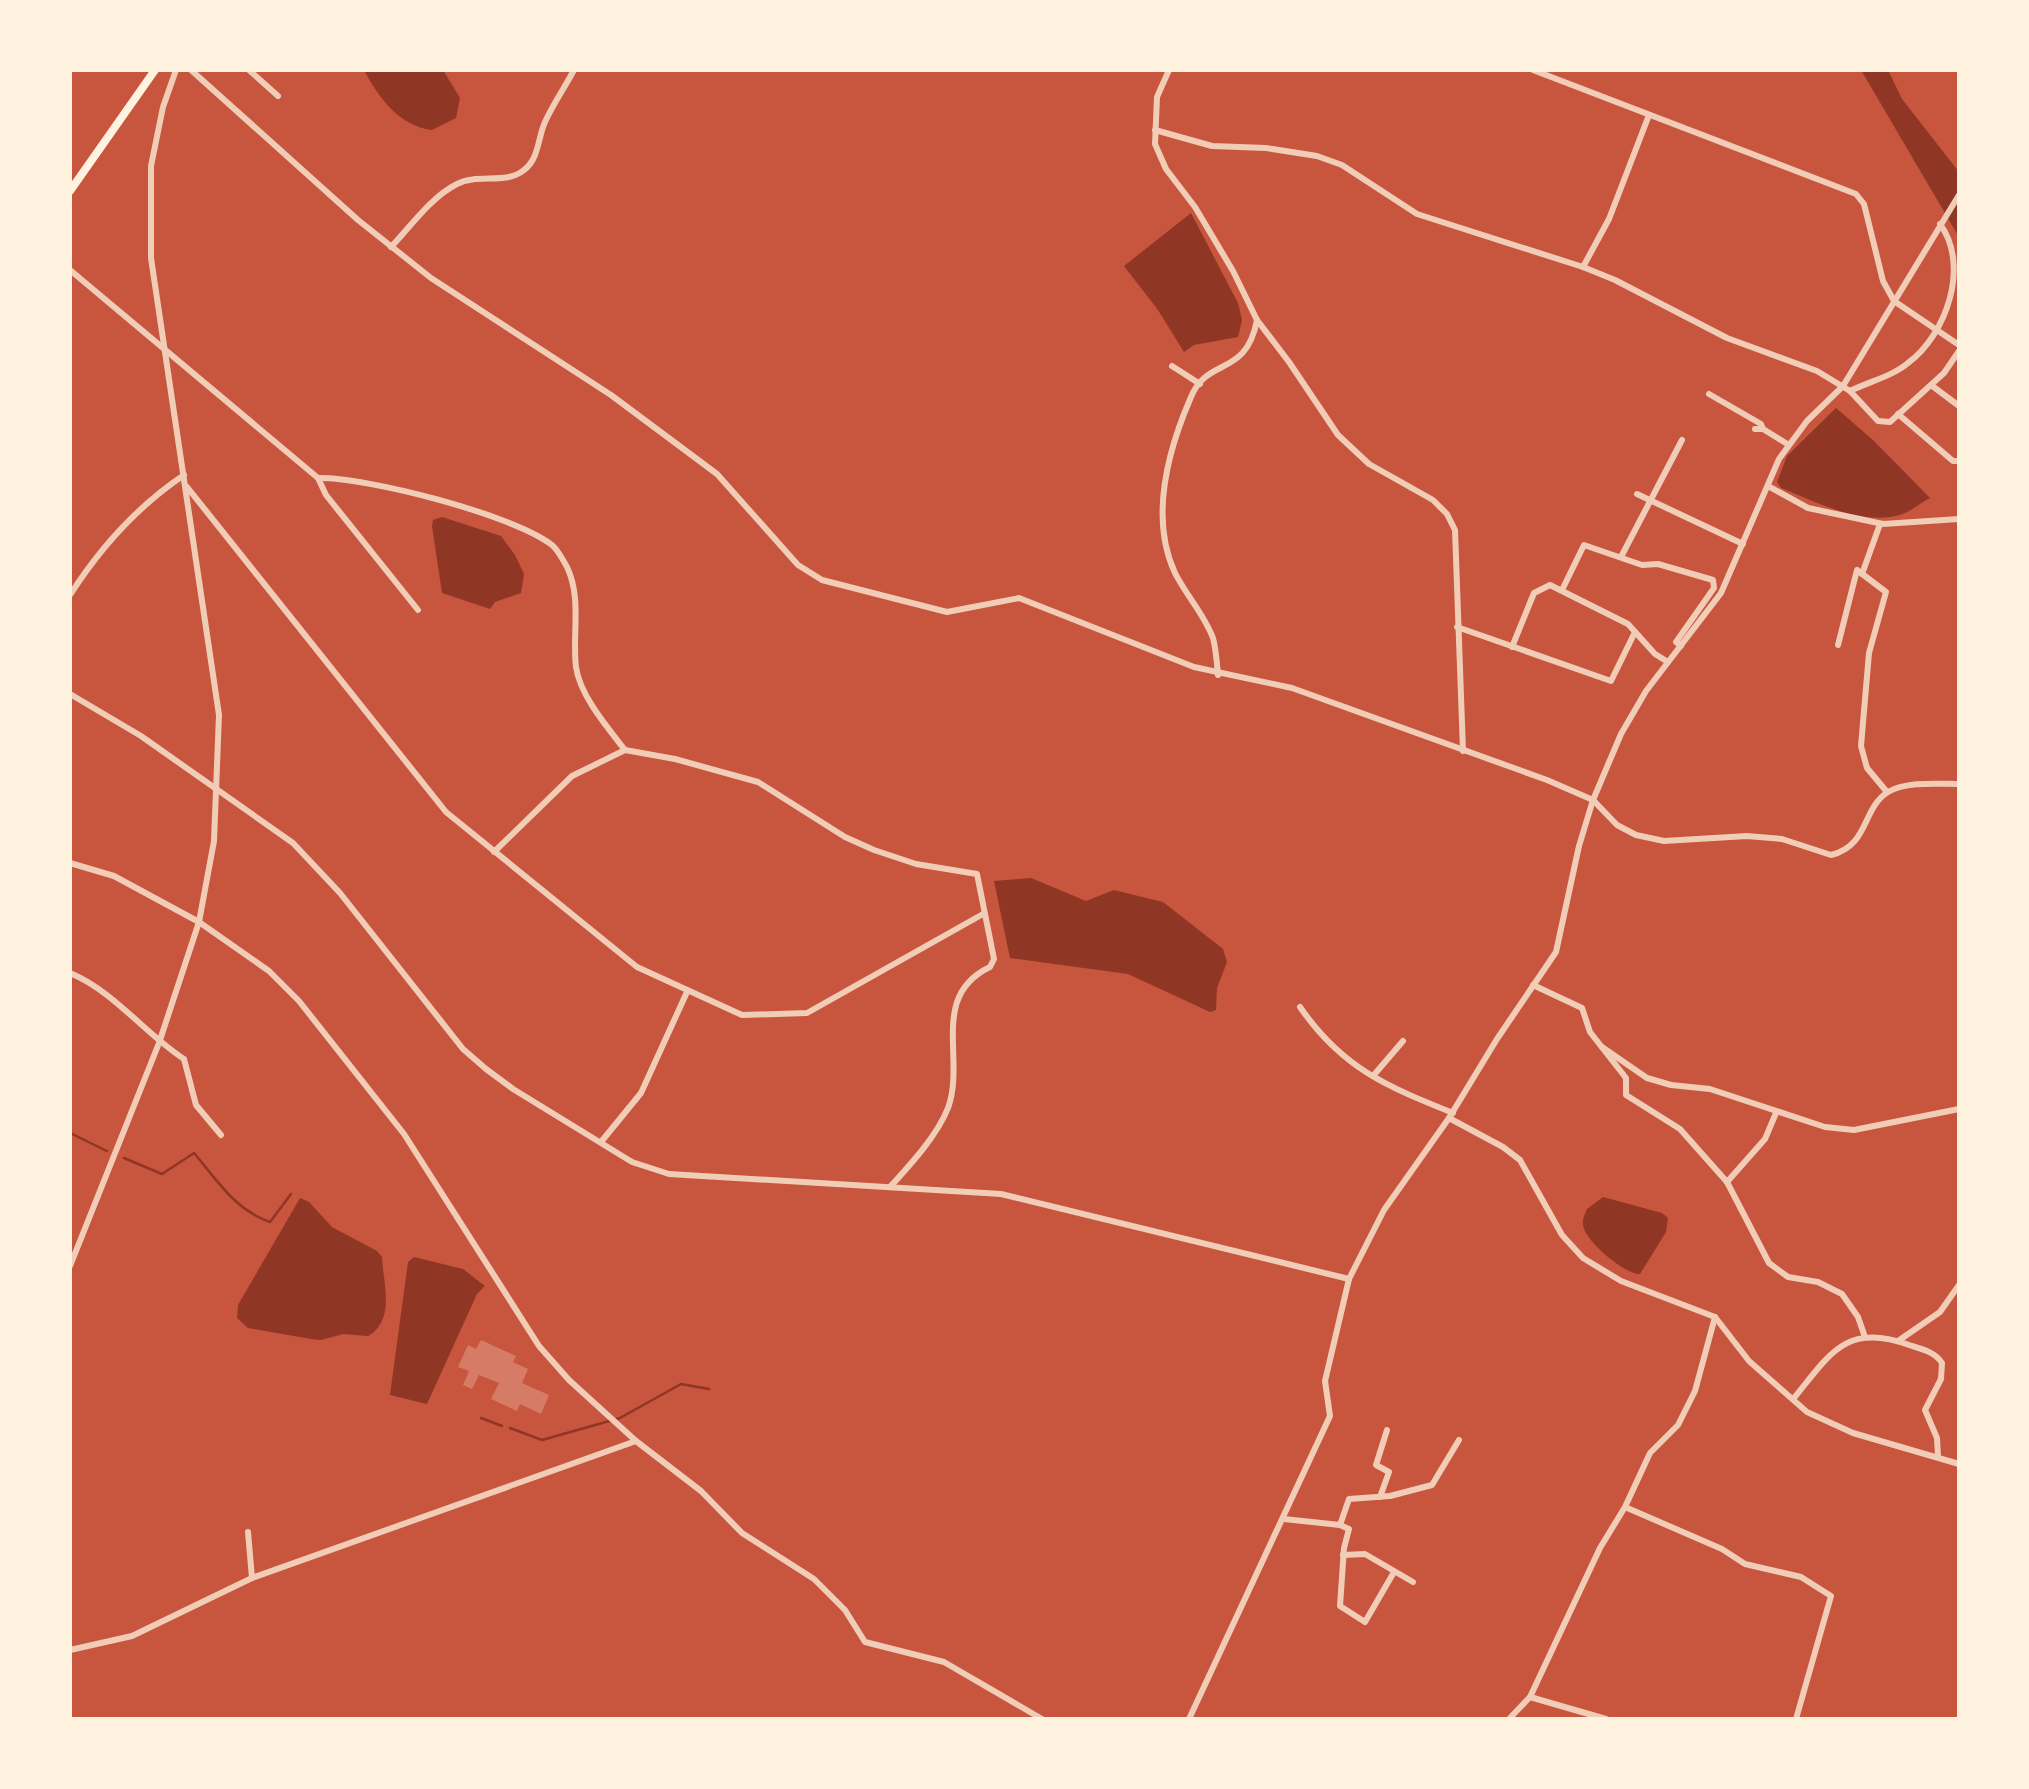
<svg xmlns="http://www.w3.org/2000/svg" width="2029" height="1789" font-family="Overpass,sans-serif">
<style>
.water{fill:#8f3625}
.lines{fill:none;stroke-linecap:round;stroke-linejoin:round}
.stream{stroke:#8f3625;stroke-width:2.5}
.building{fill:#d67c66}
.minor{stroke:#f1ccb7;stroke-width:6}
.secondary{stroke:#fff3e0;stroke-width:8}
</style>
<rect width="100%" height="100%" fill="#c8553d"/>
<g class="water">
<path d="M 364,70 L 443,70 L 460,98 L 456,118 L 432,130 C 399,126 378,97 364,70 Z"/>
<polygon points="1861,70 1888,70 1902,99 1959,172 1959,237"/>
<polygon points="1191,213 1238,303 1242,320 1238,337 1194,345 1184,352 1158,310 1124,266"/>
<path d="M 1836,408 L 1873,440 L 1930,498 C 1920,503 1908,514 1896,516 C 1857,524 1817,502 1781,488 L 1777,482 L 1787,456 Z"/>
<polygon points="442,517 501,536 515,555 524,574 521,593 495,602 490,609 442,593 432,526 433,520"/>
<polygon points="1031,878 1086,901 1114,890 1163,902 1223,949 1227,962 1217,988 1216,1010 1210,1012 1128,974 1010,958 994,881"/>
<path d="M 1603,1197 L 1662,1213 L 1668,1218 L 1666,1232 L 1640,1274 C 1624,1274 1585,1241 1583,1225 C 1582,1219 1585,1214 1587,1209 Z"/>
<path d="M 300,1198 L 309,1202 L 332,1227 L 377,1251 L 382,1257 C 383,1283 396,1320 368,1336 L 343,1334 L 321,1340 L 311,1339 L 248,1328 L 237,1318 L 238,1305 Z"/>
<polygon points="414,1257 463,1269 485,1286 477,1294 427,1404 390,1395 408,1262"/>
</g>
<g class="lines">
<g class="stream">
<polyline points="70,1133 107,1151"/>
<path d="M 124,1158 L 162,1174 L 194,1153 C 217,1180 235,1210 270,1222 L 291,1194"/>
<polyline points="481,1418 502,1426"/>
<polyline points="510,1428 542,1440 620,1418 681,1384 709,1389"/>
</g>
</g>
<polygon class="building" points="481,1340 516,1356 513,1362 528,1369 522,1383 549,1395 541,1414 520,1404 517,1411 491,1399 499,1383 479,1375 472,1389 463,1385 469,1371 458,1367 468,1345 476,1349"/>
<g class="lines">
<g class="minor">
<path d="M 191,70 L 358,220 L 431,278 L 611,395 L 717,474 L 798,565 L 822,580 L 947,612 L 1019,598 L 1194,667 L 1292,688 L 1547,780 L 1593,800 L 1617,825 L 1636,835 L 1664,841 L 1747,836 L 1782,839 L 1831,855 C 1869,846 1862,808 1888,792 C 1906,781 1939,784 1959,784"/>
<polyline points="249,70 278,96"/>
<polyline points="1169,70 1157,97 1155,144 1166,169 1195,207 1233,271 1257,320 1289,362 1338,435 1369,464 1433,500 1447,514 1455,530 1463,751"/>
<polyline points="1533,70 1856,194 1864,204 1883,281 1894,301 1959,345"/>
<polyline points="1155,130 1212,146 1266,148 1317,156 1342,165 1417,214 1583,267 1615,280 1727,338 1817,371 1850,391 1878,421 1890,422 1944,373 1959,351"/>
<path d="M 391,247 C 411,226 431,197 457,184 C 478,173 506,185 524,170 C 539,159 538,137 545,122 C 553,104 565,87 574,70"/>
<polyline points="1583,267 1609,219 1649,115"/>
<path d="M 70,270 L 318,478 C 367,477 514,515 552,545 C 558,550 563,560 567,567 C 582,598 572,635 576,667 C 580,696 608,728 625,750"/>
<polyline points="1172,366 1200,384"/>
<polyline points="1931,385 1959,406"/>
<path d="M 1850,391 C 1868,382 1893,376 1908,363 C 1947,334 1970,265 1940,224"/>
<polyline points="1709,394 1761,424 1763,429"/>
<polyline points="1898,414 1953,461 1959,461"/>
<polyline points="1755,429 1763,429 1789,445"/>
<polyline points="318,478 326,495 418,610"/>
<polyline points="1768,486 1808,508 1883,524 1959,519"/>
<polyline points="187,487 446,812 637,967 742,1015 807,1013 983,914"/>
<polyline points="1637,494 1743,544"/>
<polyline points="1621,557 1682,440"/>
<polyline points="1862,574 1880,524"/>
<polyline points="1562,590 1584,545 1642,565 1658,564 1713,580 1714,588 1676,642 1681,646"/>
<path d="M 70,595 C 100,548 138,506 184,475"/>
<polyline points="1457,627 1611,681 1635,632"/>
<polyline points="1838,645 1857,570 1886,592 1869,653 1861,746 1867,768 1887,792"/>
<polyline points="1512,647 1534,593 1550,585 1628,624 1655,654 1668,662"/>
<path d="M 1218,675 C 1217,663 1216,649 1213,638 C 1204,614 1186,595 1175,573 C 1149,517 1168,450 1191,397 C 1208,356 1246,378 1257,320"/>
<polyline points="70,694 141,736 293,843 340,893 463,1049 486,1069 513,1089 632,1162 669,1174 1001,1194 1349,1279"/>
<path d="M 494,852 L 572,776 L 625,750 L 675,759 L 758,782 L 845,837 L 874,850 L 916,864 L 977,874 L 994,959 L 990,967 C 929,996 966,1059 948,1108 C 937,1136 910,1165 890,1187"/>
<polyline points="70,863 114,876 199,922 269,971 299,1001 404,1134 539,1346 569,1380 636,1441 701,1491 742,1533 814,1579 845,1610 865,1642 944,1662 1042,1719"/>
<path d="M 70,973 C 115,992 144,1033 184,1059 L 196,1105 L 221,1135"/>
<polyline points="1533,985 1582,1008 1590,1032 1626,1078 1626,1095 1680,1129 1727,1182 1769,1263 1788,1277 1818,1282 1842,1294 1858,1317 1865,1337"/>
<path d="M 1300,1007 C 1342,1068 1386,1086 1453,1113"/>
<polyline points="1602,1047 1647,1078 1671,1085 1710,1089 1825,1127 1854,1130 1959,1109"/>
<polyline points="1373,1076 1403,1041"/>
<polyline points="1449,1118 1503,1147 1520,1160 1562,1235 1583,1258 1621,1281 1715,1317 1749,1361 1807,1412 1853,1433 1959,1464"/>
<polyline points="601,1142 641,1093 687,992"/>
<polyline points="1727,1182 1765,1139 1776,1113"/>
<polyline points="70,1266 159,1043 199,922 214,841 219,715 151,258 151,166 163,107 176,70"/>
<polyline points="1898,1341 1940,1312 1959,1285"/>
<path d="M 1794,1398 C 1830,1354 1846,1322 1909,1345 C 1922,1349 1935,1352 1942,1363 L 1941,1379 L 1925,1410 L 1937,1438 L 1938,1457"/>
<polyline points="1380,1497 1389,1472 1376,1465 1387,1430"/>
<polyline points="1625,1507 1722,1549 1745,1564 1801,1577 1831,1596 1796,1719"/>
<polyline points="1284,1519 1340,1525 1349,1499 1390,1496 1432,1485 1459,1440"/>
<polyline points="1340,1525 1349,1529 1344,1548 1340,1606 1365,1622 1394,1572"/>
<polyline points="248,1532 252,1578"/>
<polyline points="1343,1555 1365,1554 1413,1582"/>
<polyline points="70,1650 132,1636 252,1578 636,1441"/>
<polyline points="1530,1697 1606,1719"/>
<polyline points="1189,1719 1330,1416 1325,1381 1349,1279 1384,1210 1449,1118 1497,1039 1556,952 1579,846 1593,800 1621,734 1646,691 1721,593 1779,459 1807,421 1843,386 1959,195"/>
<polyline points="1509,1719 1530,1697 1600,1548 1625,1507 1650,1453 1678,1425 1695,1391 1715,1317"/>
</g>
<polyline class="secondary" points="70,191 155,70"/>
</g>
<rect width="2029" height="1789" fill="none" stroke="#fff3e0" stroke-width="144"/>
</svg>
